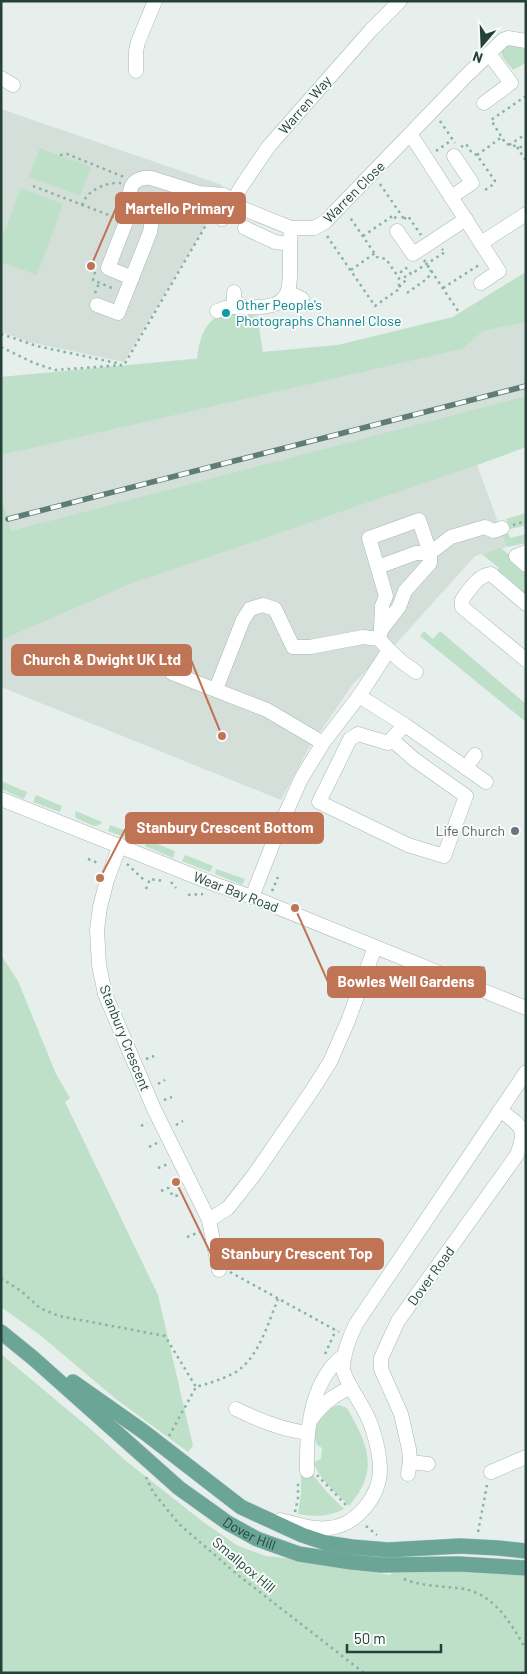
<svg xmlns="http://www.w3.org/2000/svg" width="527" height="1674" font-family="Barlow,sans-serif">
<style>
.built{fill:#d4dfda}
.green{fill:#bfe0c8}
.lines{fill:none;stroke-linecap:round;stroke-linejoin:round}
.minor-casing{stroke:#a8b8b2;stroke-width:15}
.major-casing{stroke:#c2cac8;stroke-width:16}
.path{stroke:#86b3a5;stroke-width:2.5;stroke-dasharray:2.5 4;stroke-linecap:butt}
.minor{stroke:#fff;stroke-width:14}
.major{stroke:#6aa596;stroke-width:15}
.rail-casing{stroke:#5f7d75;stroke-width:5.5}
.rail{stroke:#f7fbf9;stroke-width:4;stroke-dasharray:11;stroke-linecap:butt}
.culture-dot{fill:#0f9aa8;stroke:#f7fbf9;stroke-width:2}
.worship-dot{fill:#6b7280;stroke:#f7fbf9;stroke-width:2}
.labels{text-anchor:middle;stroke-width:4;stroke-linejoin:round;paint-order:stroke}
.street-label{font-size:14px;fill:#24423a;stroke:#f7fbf9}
.culture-label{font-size:14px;fill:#0d838f;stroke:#f7fbf9;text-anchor:start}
.worship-label{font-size:14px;fill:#5b616d;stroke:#f7fbf9;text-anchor:end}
.leader{fill:none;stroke:#c07456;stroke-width:2}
.callout-dot{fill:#c07456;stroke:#f7fbf9;stroke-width:2}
.callout{fill:#c07456;stroke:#c07456;stroke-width:2}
.callout-label{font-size:15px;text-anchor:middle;font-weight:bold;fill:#fff}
</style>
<rect width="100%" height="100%" fill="#e6efeb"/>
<g class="built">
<polygon points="1,109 222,185 221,200 124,362 29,342 1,332"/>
<polygon points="526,272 526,447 477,465 507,547 475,556 395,645 382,655 353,684 309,748 281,800 1,687 1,377 338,345 453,317"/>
</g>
<g class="green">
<path d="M 504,44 L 526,47 L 526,63 L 513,70 C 506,61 497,55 504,44 Z"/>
<polygon points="40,148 91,167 80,196 29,177"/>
<polygon points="21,188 63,204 37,275 1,262 1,240"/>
<path d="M 526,272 L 526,322 L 483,331 L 462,349 L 1,455 L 1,377 L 197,359 C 201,320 217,307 257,316 L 263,352 L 338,345 L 453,317 Z"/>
<polygon points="526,396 526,447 477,465 130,584 1,640 1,495 11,531"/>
<polygon points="526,513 526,530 524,526 510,529 506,519"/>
<polygon points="507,531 510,538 526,534 526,543 507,547 501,532"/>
<polygon points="501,548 526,569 526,599 495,573 499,568 482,554"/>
<polygon points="424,631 433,639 440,631 526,704 526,722 420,636"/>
<polygon points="1,781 27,792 24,799 1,789"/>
<polygon points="36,795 62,806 60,812 33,802"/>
<polygon points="76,811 102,822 99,825 94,826 76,818 75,814"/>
<polygon points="110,825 139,836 137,842 108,831"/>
<polygon points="147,840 175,851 173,858 145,846"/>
<polygon points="185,855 213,866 210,872 182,861"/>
<polygon points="216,869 245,879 242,885 215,874"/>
<polygon points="1,955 18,981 56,1074 70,1098 65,1102 158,1295 193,1446 188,1452 116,1399 40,1335 1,1307"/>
<polygon points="1,1354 94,1432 126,1461 202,1521 238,1546 266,1556 320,1562 390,1575 394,1569 425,1569 526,1575 526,1673 1,1673"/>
<path d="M 339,1405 L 347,1408 C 368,1445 380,1470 349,1506 C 337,1493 318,1479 314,1462 L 321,1459 L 322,1448 C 303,1439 324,1407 339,1405 Z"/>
<path d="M 301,1475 L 313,1475 L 326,1491 L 344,1509 C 328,1517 315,1517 298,1514 L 301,1494 Z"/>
</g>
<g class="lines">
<defs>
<g id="minor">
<polyline points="136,71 136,51 138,42 155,1"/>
<polyline points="1,78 13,85"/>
<polyline points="484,103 511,83 490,55"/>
<polyline points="411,135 499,271 481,283"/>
<polyline points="130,196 131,209 108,268 132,278"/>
<polyline points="451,197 472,183 454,156"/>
<polyline points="222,219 243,184 269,146 371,30 400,1"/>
<polyline points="245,228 275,242 290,244"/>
<polyline points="397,231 413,254 466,219"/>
<polyline points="481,243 526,214"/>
<polyline points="234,292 234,305"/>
<polyline points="288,292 302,299"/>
<path d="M 97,305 L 118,313 L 150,232 C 155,210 144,208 130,196 C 129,182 139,177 151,178 L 199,193 L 224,195 L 244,209 L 291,228 L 314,228 L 325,222 L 466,76 L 503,40 L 508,38 L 526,41"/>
<path d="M 217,311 C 233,304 243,308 259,307 C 293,306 290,285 290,260 C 290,249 290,239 291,228"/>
<polyline points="526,552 516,556 526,565"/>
<polyline points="378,567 416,553 430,553 451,537 485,527 494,531 502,528"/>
<path d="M 526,604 L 491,574 C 478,575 469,590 462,600 L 462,607 L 526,660"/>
<polyline points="379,639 381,630 382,606 386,596 369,538 419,520 430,553 430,563 405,591 399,607 381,630"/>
<polyline points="389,650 402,662 416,672"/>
<polyline points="172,673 267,710 323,743"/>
<polyline points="216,689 243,620 250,609 263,605 275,609 293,647 310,647 363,637 379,639 389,650 359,696 323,743 301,779 277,833 252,897"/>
<polyline points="359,696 405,725 486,782"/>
<path d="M 391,739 L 415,760 L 466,796 L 444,856 L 408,845 L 319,802 L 350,739 L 358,734 L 388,743 C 393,737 399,731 405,725"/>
<polyline points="466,768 475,755"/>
<polyline points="1,799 214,884 252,897 526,1008"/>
<polyline points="120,845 107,880 100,907 97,930 99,965 105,994 154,1109 209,1220 219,1270"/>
<polyline points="209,1220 228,1208 254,1175 311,1092 330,1062 348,1021 375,947"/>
<path d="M 236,1409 C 258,1420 283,1430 308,1433"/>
<path d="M 313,1417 C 324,1402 335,1395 351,1387"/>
<polyline points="410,1462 428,1464"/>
<path d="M 307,1471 C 306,1437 309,1396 330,1369 C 334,1363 340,1359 344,1355"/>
<polyline points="491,1472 526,1457"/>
<path d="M 408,1474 L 410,1462 L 409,1449 L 401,1414 L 381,1369 L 381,1358 L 398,1321 L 517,1155 C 527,1127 522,1127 500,1110"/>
<path d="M 280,1520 C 296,1524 313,1530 329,1528 C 357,1525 380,1496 380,1469 C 380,1456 376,1440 372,1428 C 366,1407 349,1390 343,1370 C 343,1354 349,1338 356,1324 L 526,1072"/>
</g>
<g id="major">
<path id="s1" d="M 1,1332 L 33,1358 L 179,1488 L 228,1523 L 257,1539 L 299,1554 L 351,1562 L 381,1565 L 459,1564 L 526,1568"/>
<polyline points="73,1382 144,1432 241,1507 302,1535 326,1543 352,1547 388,1550 460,1546 498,1548 526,1551"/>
</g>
</defs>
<use href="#minor" class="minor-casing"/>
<use href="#major" class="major-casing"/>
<g class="path">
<polyline points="526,96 491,120 506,144 526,148"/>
<polyline points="440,121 455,143"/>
<polyline points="509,145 526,134"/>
<polyline points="461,147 466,144 472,153 477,155 495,181 494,184 485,190"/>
<polyline points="517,147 526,161"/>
<polyline points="436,151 452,140"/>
<polyline points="60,155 67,154 124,177"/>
<polyline points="477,155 502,137"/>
<polyline points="380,184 404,219 402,220"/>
<polyline points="33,186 114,217"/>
<path d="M 82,205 C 87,190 106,182 121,183"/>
<polyline points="404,219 408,216 421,235"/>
<polyline points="327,236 375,306 399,289 399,278 386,259 377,257 349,216"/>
<polyline points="363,236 394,215 396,219"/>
<polyline points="424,260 458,311"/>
<polyline points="351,270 375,253"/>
<polyline points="95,272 93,280 114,289"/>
<polyline points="399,287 407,279 401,272 406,268 411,274 445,252 442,249"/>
<polyline points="443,288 479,265"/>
<polyline points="95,293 99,283"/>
<polyline points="407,293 428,278 431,270"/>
<polyline points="1,334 37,346 121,364"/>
<polyline points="1,347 34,363 55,370 124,365 209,220"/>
<polyline points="513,525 526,521"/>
<polyline points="88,859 98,863 99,861"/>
<polyline points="127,864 144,880"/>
<polyline points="171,882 176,888"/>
<polyline points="146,889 150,879 164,881"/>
<polyline points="272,891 278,877"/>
<polyline points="188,895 203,894"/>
<polyline points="481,975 485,964"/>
<polyline points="146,1059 154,1056"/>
<polyline points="158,1084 165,1080"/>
<polyline points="164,1100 172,1097"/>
<polyline points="176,1125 183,1121"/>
<polyline points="141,1126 147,1123"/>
<polyline points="149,1147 157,1143"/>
<polyline points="158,1168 168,1164"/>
<polyline points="161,1191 168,1188 173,1196 183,1195"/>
<polyline points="187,1237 200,1232"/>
<polyline points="230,1272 339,1332"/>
<polyline points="1,1278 21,1291 40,1308 59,1316 165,1336 196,1387"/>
<polyline points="325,1354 336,1330"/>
<path d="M 169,1436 L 196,1387 C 210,1383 223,1379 236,1372 C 259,1357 268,1323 278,1299"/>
<polyline points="317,1475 348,1507"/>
<polyline points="146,1477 153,1492 179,1524 238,1575 364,1673"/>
<polyline points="295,1512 298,1498 298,1481"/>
<polyline points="366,1526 377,1535"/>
<polyline points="478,1532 487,1485"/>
<path d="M 404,1579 C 420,1586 439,1586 457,1588 C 493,1591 509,1621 526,1649"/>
</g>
<use href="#minor" class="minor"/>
<use href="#major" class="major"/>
<defs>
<polyline id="rail" points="8,519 526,386"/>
</defs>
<use href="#rail" class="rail-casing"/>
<use href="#rail" class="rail"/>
</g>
<circle class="culture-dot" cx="226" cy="313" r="5"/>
<circle class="worship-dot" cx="515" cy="831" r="5"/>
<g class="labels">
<g class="street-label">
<text transform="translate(305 105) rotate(-49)" y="5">Warren Way</text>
<text transform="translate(354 192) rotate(-45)" y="5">Warren Close</text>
<text transform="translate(236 892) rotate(21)" y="5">Wear Bay Road</text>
<text transform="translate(125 1038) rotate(68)" y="5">Stanbury Crescent</text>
<text transform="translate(431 1276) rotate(-54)" y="5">Dover Road</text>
<text dy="5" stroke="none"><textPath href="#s1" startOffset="321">Dover Hill</textPath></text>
<text transform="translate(244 1565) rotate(40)" y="5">Smallpox Hill</text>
</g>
<g class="culture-label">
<text x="236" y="310">Other People's<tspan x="236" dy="16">Photographs Channel Close</tspan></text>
</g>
<g class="worship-label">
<text x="505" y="836">Life Church</text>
</g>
</g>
<path class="leader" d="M91 266L116 208M222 736L191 660M100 878L126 828M295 908L328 982M176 1182L211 1254"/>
<g class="callout-dot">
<circle cx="91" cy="266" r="5"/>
<circle cx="222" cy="736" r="5"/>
<circle cx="100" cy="878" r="5"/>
<circle cx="295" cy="908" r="5"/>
<circle cx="176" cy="1182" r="5"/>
</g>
<g class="callout">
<rect x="116" y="193" width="129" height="30" rx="5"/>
<rect x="12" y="645" width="179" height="30" rx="5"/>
<rect x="126" y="813" width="197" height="30" rx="5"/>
<rect x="328" y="967" width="157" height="30" rx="5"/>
<rect x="211" y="1239" width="172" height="30" rx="5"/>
</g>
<g class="callout-label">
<text x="180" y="214">Martello Primary</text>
<text x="102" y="665">Church &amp; Dwight UK Ltd</text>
<text x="225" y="833">Stanbury Crescent Bottom</text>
<text x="406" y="987">Bowles Well Gardens</text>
<text x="297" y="1259">Stanbury Crescent Top</text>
</g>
<rect width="527" height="1674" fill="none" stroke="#24423a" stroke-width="5"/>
<g transform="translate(482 45) rotate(199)" stroke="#f7fbf9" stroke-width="4" paint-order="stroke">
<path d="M0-4L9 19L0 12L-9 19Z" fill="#24423a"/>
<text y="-8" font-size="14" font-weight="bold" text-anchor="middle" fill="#24423a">N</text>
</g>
<path d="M347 1644v8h94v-8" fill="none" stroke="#24423a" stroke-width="2.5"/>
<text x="354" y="1644" font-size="15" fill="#24423a" stroke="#f7fbf9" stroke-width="4" paint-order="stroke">50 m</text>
</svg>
